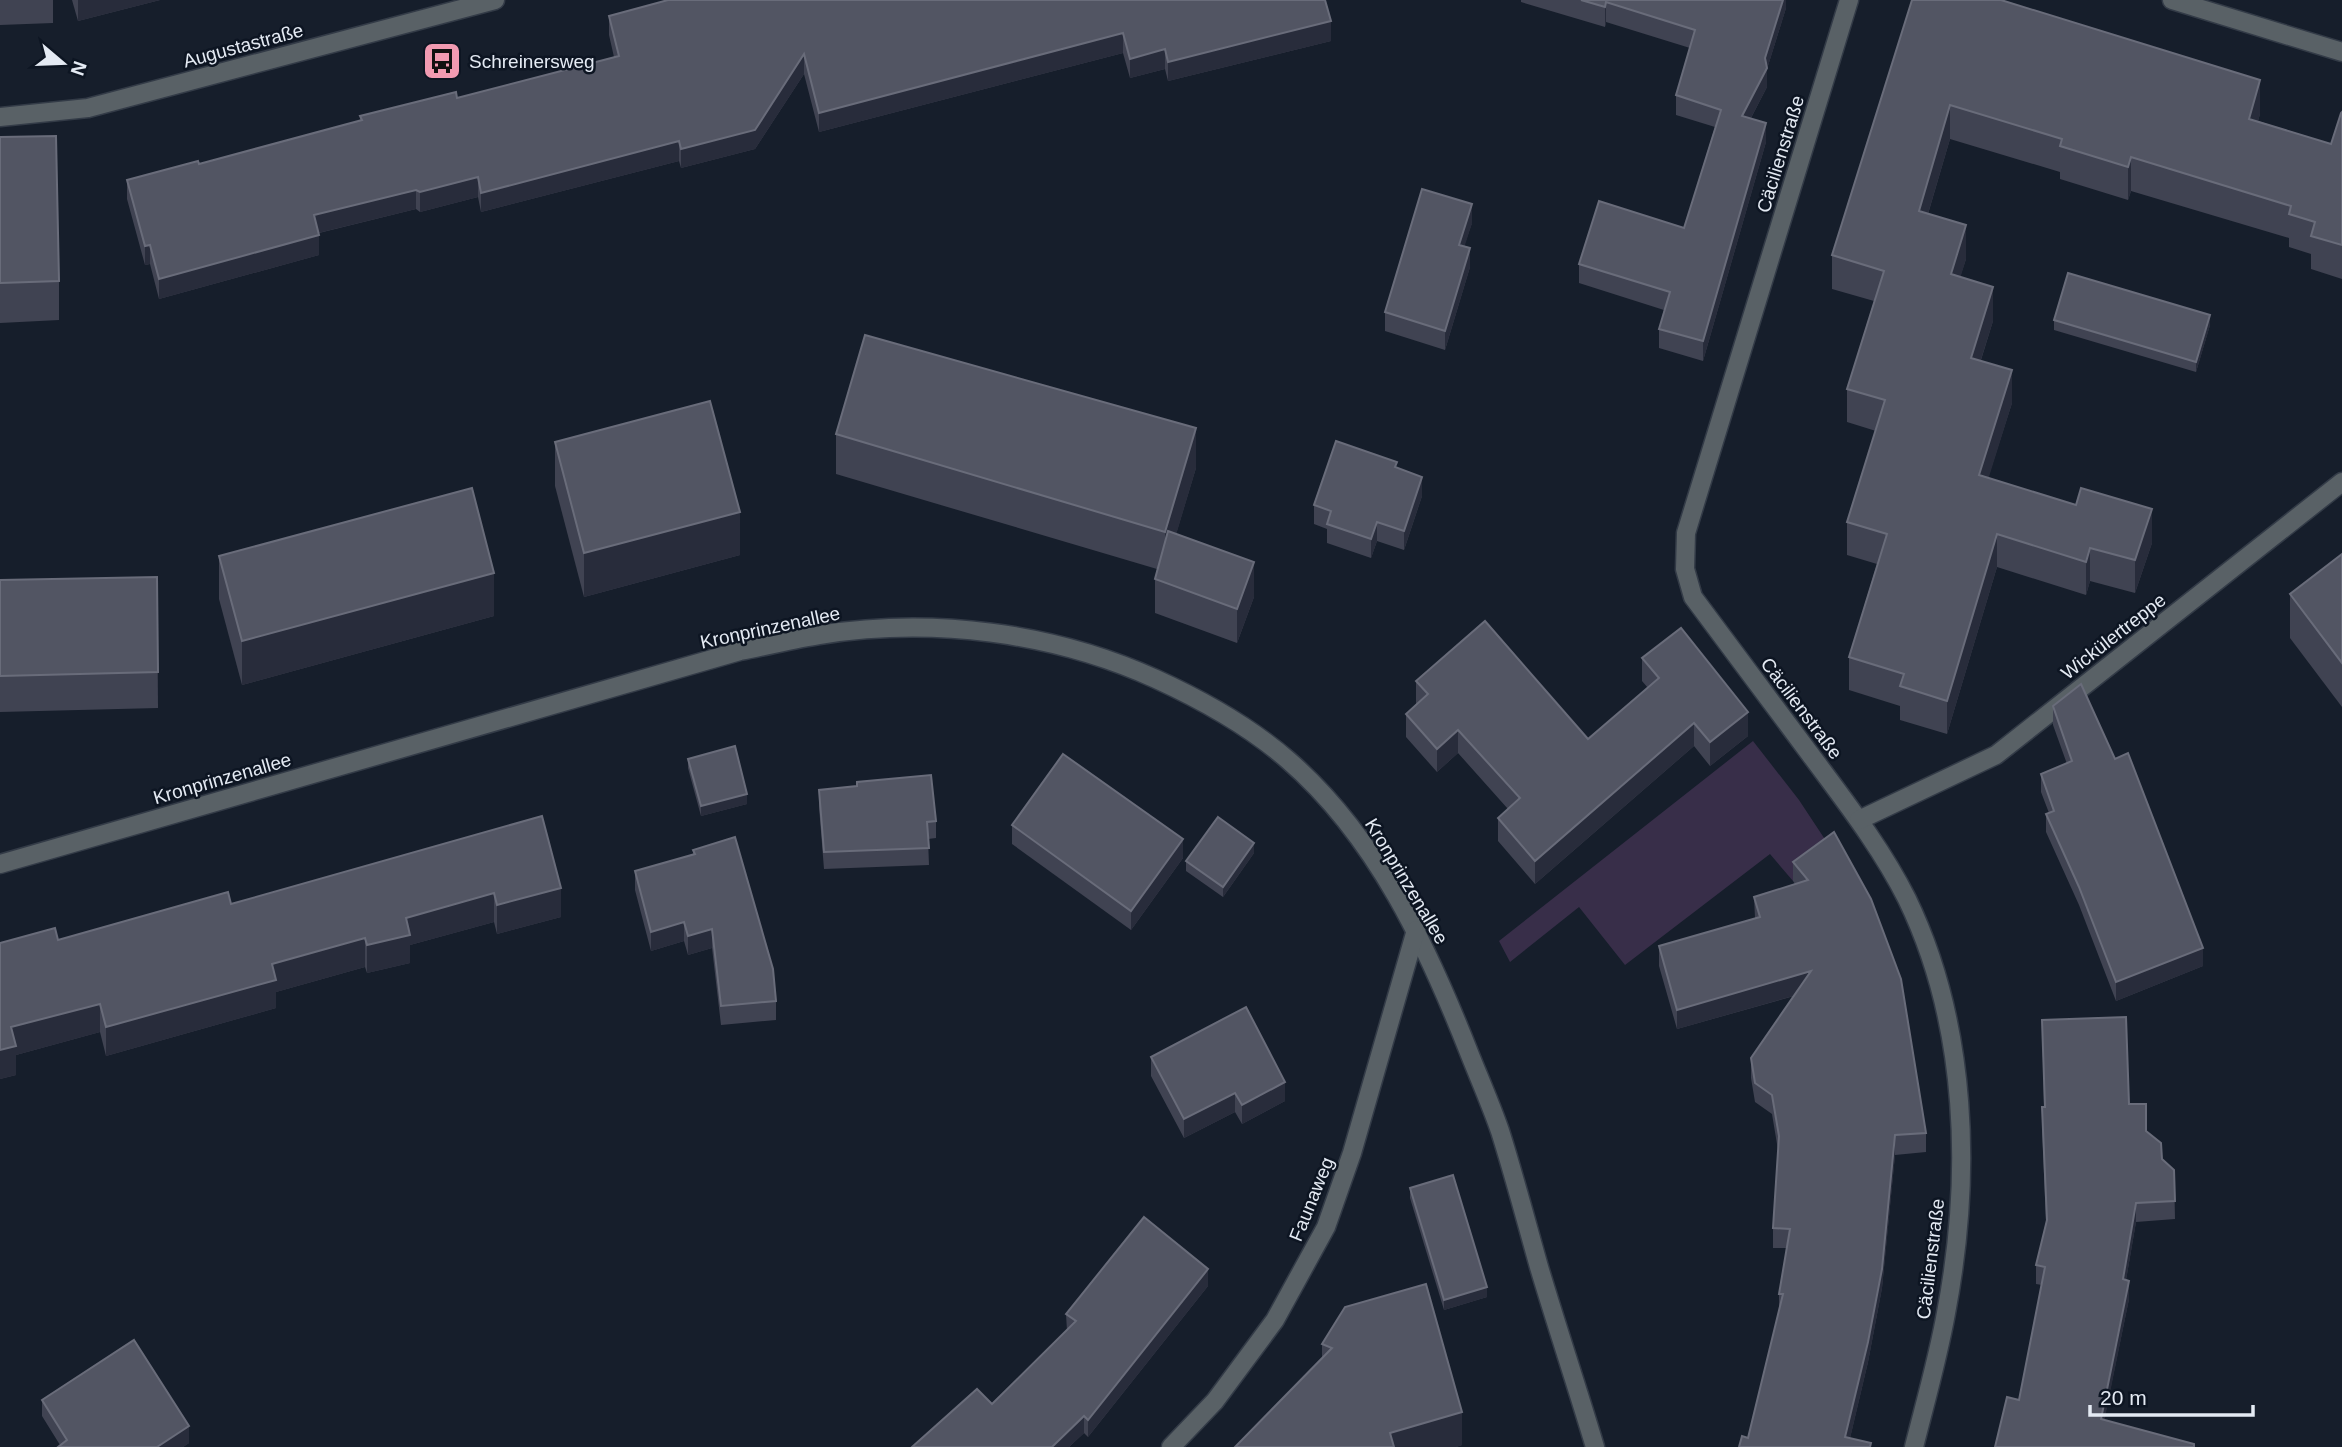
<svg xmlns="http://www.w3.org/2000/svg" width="2342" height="1447" font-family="Helvetica,sans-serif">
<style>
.green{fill:#382e49}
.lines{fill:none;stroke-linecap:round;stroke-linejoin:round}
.minor-casing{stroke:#333b47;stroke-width:21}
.minor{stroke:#596166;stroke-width:18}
.wall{fill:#404352}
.shaded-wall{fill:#282c3b}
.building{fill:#525563;stroke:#696c7a;stroke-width:2}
.labels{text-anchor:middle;stroke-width:5;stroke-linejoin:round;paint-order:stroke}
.street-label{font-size:19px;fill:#e4eaf3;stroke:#0d1522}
.poi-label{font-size:19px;fill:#e4eaf3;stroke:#0d1522;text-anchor:start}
</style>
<rect width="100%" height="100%" fill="#161e2b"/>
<polygon class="green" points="1753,741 1799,800 1834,853 1793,881 1770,854 1625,965 1579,907 1510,962 1499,941"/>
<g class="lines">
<defs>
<g id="minor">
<path d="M 1849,0 L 1686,533 L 1685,569 L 1693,597 C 1732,649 1771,702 1810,754 C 1844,800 1881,847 1907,899 C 1968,1025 1972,1177 1946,1313 C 1938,1358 1925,1403 1914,1447"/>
<polyline points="2172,0 2342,52"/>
<polyline points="0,117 88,108 495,0"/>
<polyline points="1859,820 1996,755 2342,482"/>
<path d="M 0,864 L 740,651 C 767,646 793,639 819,635 C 932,617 1052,632 1156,679 C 1202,700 1249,726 1288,760 C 1377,837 1428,948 1470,1055 C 1480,1080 1491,1105 1500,1131 C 1514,1175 1526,1221 1539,1267 C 1557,1327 1577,1387 1595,1447"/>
<polyline points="1171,1447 1215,1401 1275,1320 1326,1227 1352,1153 1416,930"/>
</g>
</defs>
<use href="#minor" class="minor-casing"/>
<use href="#minor" class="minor"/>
</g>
<g class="wall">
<polygon points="0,0 53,0 53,23 0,25"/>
<polygon points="72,0 160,0 78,21"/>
<polygon points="1521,0 1786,0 1786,8 1767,69 1767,87 1751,118 1766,142 1703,361 1659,348 1659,329 1664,310 1579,283 1579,264 1684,228 1715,127 1676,115 1676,95 1690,48 1606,22 1605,27 1521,2"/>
<polygon points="1912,0 2260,114 2258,121 2331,144 2342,112 2342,279 2311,269 2311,254 2289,247 2289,238 2131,191 2128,200 2060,179 2060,172 1950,139 1928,214 1966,259 1960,277 1993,321 1981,360 2012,403 1988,478 2152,543 2135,593 2090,581 2086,595 1997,567 1947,734 1900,720 1900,706 1849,690 1849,657 1877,564 1847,555 1847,522 1876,431 1847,422 1847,389 1874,301 1832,289 1832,255"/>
<polygon points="609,16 1331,41 1168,81 1165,69 1130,78 1123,53 819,132 804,74 755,149 681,168 679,161 481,212 478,197 420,212 416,209 319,233 319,255 159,299 150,264 145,265 127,199 127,180 199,164 360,121 360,116 457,98 614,57 609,35"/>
<polygon points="0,137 59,281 59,320 0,323"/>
<polygon points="1472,223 1464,246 1470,267 1445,350 1385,331 1385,312"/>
<polygon points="2054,320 2210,325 2196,372 2054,330"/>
<polygon points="836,434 1196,468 1176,534 1254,597 1237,643 1155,613 1155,579 1157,569 836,474"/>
<polygon points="555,442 740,555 584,597 555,486"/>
<polygon points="1397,468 1422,496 1404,550 1377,541 1371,558 1327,543 1327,529 1314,524 1314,505"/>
<polygon points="2342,554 2342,707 2290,638 2290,594"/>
<polygon points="219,556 494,616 242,685 219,599"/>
<polygon points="157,577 158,708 0,712 0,580"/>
<polygon points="1642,658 1748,736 1710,766 1694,746 1535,884 1498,841 1498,818 1508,809 1458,753 1437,772 1406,737 1406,714 1416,704 1416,681 1588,739 1648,688 1642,681"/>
<polygon points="2053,706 2203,966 2116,1001 2079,905 2046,832 2046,814 2049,813 2041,792 2041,774 2067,764 2053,725"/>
<polygon points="688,759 747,804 701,816 688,768"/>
<polygon points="857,782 936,821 936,838 928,839 929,865 824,869 819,807 819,790 857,786"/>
<polygon points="542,816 561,917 497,934 494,922 410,945 410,963 367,973 365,967 276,992 276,1008 106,1056 100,1032 16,1055 16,1075 0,1079 0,943 58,940 231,904"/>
<polygon points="1012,825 1183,858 1131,930 1012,844"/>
<polygon points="1834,832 1926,1133 1926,1152 1895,1155 1882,1288 1868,1362 1850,1438 1871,1447 1748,1438 1779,1312 1779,1294 1787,1248 1773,1248 1773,1228 1778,1150 1772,1114 1755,1102 1751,1078 1751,1058 1794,996 1677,1029 1659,966 1659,946 1755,918 1754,897 1795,884 1793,881 1793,862"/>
<polygon points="693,850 776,1001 776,1020 721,1025 712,948 688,955 684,941 651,951 635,890 635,871 693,855"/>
<polygon points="1254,853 1223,897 1186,871 1186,861"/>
<polygon points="2042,1020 2129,1104 2146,1131 2162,1159 2174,1170 2175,1219 2136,1222 2126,1280 2129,1299 2104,1420 2194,1447 2019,1400 2042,1285 2036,1284 2036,1265 2046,1223 2042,1126 2042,1107 2044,1107"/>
<polygon points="1151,1057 1285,1101 1242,1124 1235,1112 1184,1138 1151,1076"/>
<polygon points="1410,1188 1487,1297 1444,1310 1410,1198"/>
<polygon points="1208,1286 1088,1437 1084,1433 1069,1447 912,1447 992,1404 1067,1331 1066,1314"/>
<polygon points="1345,1307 1462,1445 1456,1447 1235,1447 1322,1359 1322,1344"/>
<polygon points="42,1400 189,1443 183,1447 57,1447 60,1445 42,1416"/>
</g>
<g class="shaded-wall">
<polygon points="78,0 160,0 78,21"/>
<polygon points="1783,0 1786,0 1786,8 1767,69 1767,87 1742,135 1742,116 1765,58"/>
<polygon points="1606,2 1606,22 1605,27 1605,7"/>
<polygon points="1331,21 1331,41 1168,81 1168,62"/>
<polygon points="1123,33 1123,53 819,132 819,113"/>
<polygon points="1165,49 1165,69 1130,78 1130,59"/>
<polygon points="804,54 804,74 755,149 681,168 681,149"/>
<polygon points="2260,80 2260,114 2249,152 2249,119"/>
<polygon points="1950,105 1950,139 1919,244 1919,211"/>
<polygon points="1766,123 1766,142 1703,361 1703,341"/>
<polygon points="679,141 679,161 481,212 481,193"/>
<polygon points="2131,157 2131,191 2128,200 2128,167"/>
<polygon points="478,177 478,197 420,212 420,192"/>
<polygon points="416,190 416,209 314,234 314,215"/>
<polygon points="1472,204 1472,223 1459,264 1459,245"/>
<polygon points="1966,225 1966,259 1951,308 1951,274"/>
<polygon points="319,235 319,255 159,299 159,279"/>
<polygon points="150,245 150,264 145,265 145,246"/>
<polygon points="1470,248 1470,267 1445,350 1445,331"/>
<polygon points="1993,287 1993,321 1971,391 1971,358"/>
<polygon points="2210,315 2210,325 2196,372 2196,362"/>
<polygon points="2012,370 2012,403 1979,509 1979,475"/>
<polygon points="1196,428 1196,468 1165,572 1165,532"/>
<polygon points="1422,477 1422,496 1404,550 1404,531"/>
<polygon points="2152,509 2152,543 2135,593 2135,560"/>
<polygon points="740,512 740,555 584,597 584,553"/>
<polygon points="1377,522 1377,541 1371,558 1371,539"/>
<polygon points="1997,534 1997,567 1947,734 1947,701"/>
<polygon points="2090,548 2090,581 2086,595 2086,562"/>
<polygon points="1254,562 1254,597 1237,643 1237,609"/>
<polygon points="494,573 494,616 242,685 242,641"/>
<polygon points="1748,712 1748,736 1710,766 1710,742"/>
<polygon points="1694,723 1694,746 1535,884 1535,861"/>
<polygon points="1458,730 1458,753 1437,772 1437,749"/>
<polygon points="747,794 747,804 701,816 701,806"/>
<polygon points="1183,839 1183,858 1131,930 1131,911"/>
<polygon points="1254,843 1254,853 1223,897 1223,887"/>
<polygon points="561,888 561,917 497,934 497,905"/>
<polygon points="494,893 494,922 410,945 410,963 367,973 367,945 406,918"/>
<polygon points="684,922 684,941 651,951 651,932"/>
<polygon points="712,929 712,948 688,955 688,936"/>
<polygon points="365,938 365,967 276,992 276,1008 106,1056 106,1027 272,964"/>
<polygon points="2203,948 2203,966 2116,1001 2116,982"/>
<polygon points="1811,971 1811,991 1677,1029 1677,1010"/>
<polygon points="100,1004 100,1032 16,1055 16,1075 0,1079 0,1050 11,1027"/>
<polygon points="1285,1082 1285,1101 1242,1124 1242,1105"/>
<polygon points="1235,1093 1235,1112 1184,1138 1184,1119"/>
<polygon points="1895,1135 1895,1155 1882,1288 1868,1362 1848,1447 1845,1437"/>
<polygon points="2136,1203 2136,1222 2123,1298 2123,1279"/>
<polygon points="1208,1269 1208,1286 1088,1437 1088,1420"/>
<polygon points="2129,1281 2129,1299 2101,1437 2101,1419"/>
<polygon points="1487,1287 1487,1297 1444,1310 1444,1300"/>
<polygon points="1462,1412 1462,1445 1456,1447 1390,1447 1390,1433"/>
<polygon points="1084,1416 1084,1433 1069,1447 1052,1447"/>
<polygon points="189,1426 189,1443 183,1447 157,1447"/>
</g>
<g class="building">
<polygon points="668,0 1325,0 1331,21 1168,62 1165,49 1130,59 1123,33 819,113 804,54 755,130 681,149 679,141 481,193 478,177 420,192 416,190 314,215 319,235 159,279 150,245 145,246 127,180 198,161 199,164 362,120 360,116 456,92 457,98 619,56 609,16"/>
<polygon points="1581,0 1783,0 1765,58 1767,68 1742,116 1766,123 1703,341 1659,329 1670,292 1579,264 1599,201 1684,228 1721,110 1676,95 1695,30 1606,2 1605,7"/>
<polygon points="1912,0 2001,0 2260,80 2249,119 2331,144 2341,113 2342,112 2342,245 2311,236 2315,222 2289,214 2291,206 2131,157 2128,167 2060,146 2062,139 1950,105 1919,211 1966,225 1951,274 1993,287 1971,358 2012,370 1979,475 2076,505 2081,488 2152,509 2135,560 2090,548 2086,562 1997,534 1947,701 1900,686 1904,674 1849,657 1887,534 1847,522 1885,400 1847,389 1884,271 1832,255"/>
<polygon points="56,136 59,281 0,283 0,137"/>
<polygon points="1422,189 1472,204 1459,245 1470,248 1445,331 1385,312"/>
<polygon points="2068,273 2210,315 2196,362 2054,320"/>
<polygon points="865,335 1196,428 1165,532 836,434"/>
<polygon points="710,401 740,512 584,553 555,442"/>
<polygon points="1336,441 1397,462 1395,467 1422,477 1404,531 1377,522 1371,539 1327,524 1331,511 1314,505"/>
<polygon points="472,488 494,573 242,641 219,556"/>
<polygon points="1168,531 1254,562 1237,609 1155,579"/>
<polygon points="2342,554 2342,663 2290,594"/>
<polygon points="157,577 158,672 0,676 0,580"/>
<polygon points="1485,621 1588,739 1659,678 1642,658 1681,628 1748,712 1710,742 1694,723 1535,861 1498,818 1520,798 1458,730 1437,749 1406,714 1428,694 1416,681"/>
<polygon points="2081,684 2115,759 2128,753 2203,948 2116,982 2079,887 2046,814 2054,811 2041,774 2072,761 2053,706"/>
<polygon points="735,746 747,794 701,806 688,759"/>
<polygon points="1063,754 1183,839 1131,911 1012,825"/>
<polygon points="931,775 936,821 927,822 929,848 824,852 819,790 857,786 857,782"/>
<polygon points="542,816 561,888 497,905 494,893 406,918 410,935 367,945 365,938 272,964 276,980 106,1027 100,1004 11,1027 16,1046 0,1050 0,943 55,928 58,940 228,892 231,904"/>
<polygon points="1218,817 1254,843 1223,887 1186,861"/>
<polygon points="1834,832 1871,899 1901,979 1926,1133 1895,1135 1882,1269 1868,1342 1845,1437 1871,1443 1870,1447 1739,1447 1742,1436 1748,1438 1783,1294 1779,1294 1790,1229 1773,1228 1779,1136 1772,1095 1755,1083 1751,1058 1811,971 1677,1010 1659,946 1760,917 1754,897 1808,880 1793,862"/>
<polygon points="735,837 773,969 776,1001 721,1006 712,929 688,936 684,922 651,932 635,871 695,854 693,850"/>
<polygon points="1246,1007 1285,1082 1242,1105 1235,1093 1184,1119 1151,1057"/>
<polygon points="2126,1017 2129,1104 2146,1104 2146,1131 2161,1143 2162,1159 2174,1170 2175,1201 2136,1203 2123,1279 2129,1281 2101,1419 2194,1444 2194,1447 1995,1447 2007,1397 2019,1400 2045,1267 2036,1265 2047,1220 2042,1107 2045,1107 2042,1020"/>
<polygon points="1453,1175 1487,1287 1444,1300 1410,1188"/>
<polygon points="1144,1217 1208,1269 1088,1420 1084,1416 1052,1447 912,1447 977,1389 992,1404 1076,1321 1066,1314"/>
<polygon points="1426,1284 1462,1412 1390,1433 1394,1447 1235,1447 1332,1348 1322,1344 1345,1307"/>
<polygon points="134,1340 189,1426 157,1447 58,1447 67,1440 42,1400"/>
</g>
<defs>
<symbol id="bus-square" viewBox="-11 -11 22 22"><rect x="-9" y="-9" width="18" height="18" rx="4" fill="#f19ab1" stroke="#0d1522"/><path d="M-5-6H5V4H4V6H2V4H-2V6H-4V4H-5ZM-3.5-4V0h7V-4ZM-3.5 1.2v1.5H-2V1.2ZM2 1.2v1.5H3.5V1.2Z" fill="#111"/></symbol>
</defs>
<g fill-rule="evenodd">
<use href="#bus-square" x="420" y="39" width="44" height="44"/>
</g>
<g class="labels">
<g class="street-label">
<text transform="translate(243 45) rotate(-15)" y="7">Augustastraße</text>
<text transform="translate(1780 154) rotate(-73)" y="7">Cäcilienstraße</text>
<text transform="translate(770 627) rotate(-12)" y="7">Kronprinzenallee</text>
<text transform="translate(2113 636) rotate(-38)" y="7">Wickülertreppe</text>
<text transform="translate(1802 708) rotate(53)" y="7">Cäcilienstraße</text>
<text transform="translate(222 778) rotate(-16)" y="7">Kronprinzenallee</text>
<text transform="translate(1407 881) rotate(59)" y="7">Kronprinzenallee</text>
<text transform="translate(1311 1199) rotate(-68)" y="7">Faunaweg</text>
<text transform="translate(1930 1259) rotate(-83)" y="7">Cäcilienstraße</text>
</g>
<g class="poi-label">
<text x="469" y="68">Schreinersweg</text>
</g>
</g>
<g transform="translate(63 63) rotate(109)" stroke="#0d1522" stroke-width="5" paint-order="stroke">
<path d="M0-5L12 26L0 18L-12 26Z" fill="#e4eaf3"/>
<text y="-10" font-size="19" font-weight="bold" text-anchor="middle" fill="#e4eaf3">N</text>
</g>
<path d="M2090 1405v10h163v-10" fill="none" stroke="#e4eaf3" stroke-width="3.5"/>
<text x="2100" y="1405" font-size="21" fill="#e4eaf3" stroke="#0d1522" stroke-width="5" paint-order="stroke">20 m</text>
</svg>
